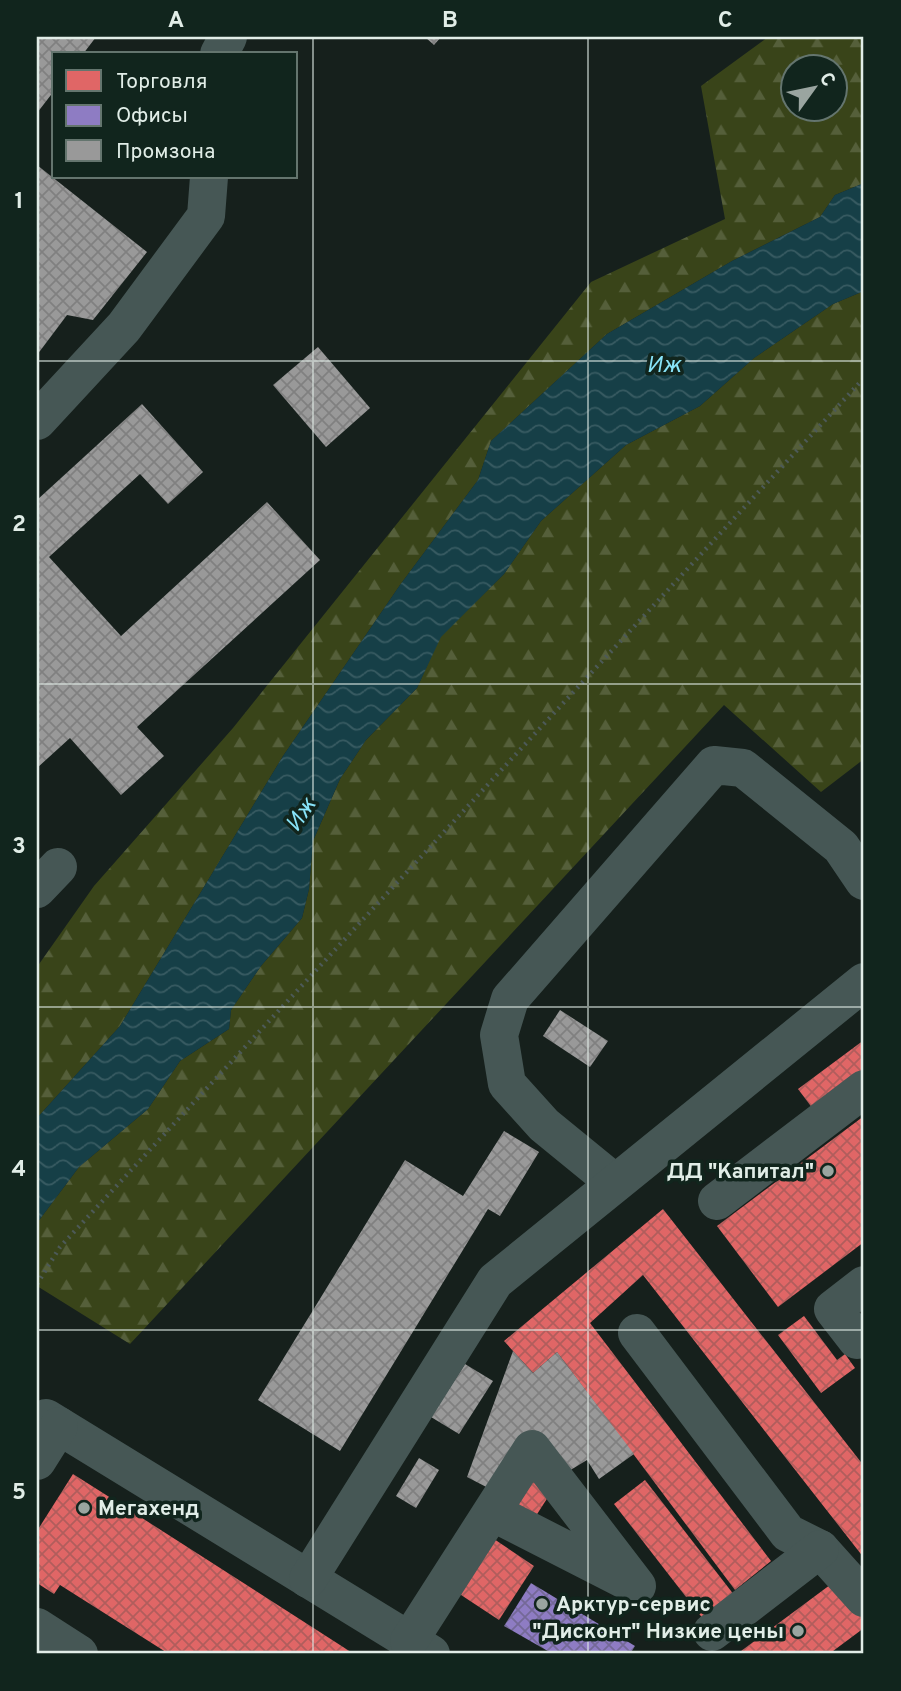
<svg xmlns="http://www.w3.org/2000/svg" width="901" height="1691" font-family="Overpass,sans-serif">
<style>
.forest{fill:url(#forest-firs);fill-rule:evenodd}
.water{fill:url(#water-waves)}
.shops{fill:url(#shops-cross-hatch)}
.offices{fill:url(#offices-cross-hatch)}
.industry{fill:url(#industry-cross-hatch)}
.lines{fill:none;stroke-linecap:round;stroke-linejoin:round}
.path{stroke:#4d5a58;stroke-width:4.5;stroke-dasharray:2 5;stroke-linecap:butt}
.minor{stroke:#465755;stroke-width:38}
.grid{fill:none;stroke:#e1ede7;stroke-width:2;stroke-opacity:0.55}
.poi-dot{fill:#9aa5a0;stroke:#11251d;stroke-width:2.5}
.labels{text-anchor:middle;stroke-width:7;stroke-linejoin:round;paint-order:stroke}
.poi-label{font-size:21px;font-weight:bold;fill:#e1ede7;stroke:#11251d;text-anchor:end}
.water-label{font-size:23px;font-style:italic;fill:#88e4f9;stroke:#11251d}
.neatline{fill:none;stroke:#e1ede7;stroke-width:2.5}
.grid-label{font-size:23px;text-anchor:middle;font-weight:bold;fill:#e1ede7}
</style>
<defs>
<pattern id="forest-firs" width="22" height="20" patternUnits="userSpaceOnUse" patternTransform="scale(1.75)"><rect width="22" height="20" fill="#394419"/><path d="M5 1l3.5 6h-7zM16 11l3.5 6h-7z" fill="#555f3a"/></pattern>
<pattern id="water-waves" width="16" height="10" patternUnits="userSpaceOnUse" patternTransform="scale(1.75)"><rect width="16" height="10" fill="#163f47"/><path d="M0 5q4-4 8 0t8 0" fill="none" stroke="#385b62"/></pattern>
<pattern id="shops-cross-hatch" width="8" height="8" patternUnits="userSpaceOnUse" patternTransform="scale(1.75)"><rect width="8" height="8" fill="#e06666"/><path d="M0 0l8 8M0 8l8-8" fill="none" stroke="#b15d5c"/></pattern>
<pattern id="offices-cross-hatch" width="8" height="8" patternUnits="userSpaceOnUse" patternTransform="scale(1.75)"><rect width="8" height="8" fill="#8e7cc3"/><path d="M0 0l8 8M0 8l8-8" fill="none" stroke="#746997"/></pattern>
<pattern id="industry-cross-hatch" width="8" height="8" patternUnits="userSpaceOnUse" patternTransform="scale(1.75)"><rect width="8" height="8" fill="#999"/><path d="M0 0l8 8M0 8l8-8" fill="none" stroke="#808080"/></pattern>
</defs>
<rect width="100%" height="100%" fill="#16201c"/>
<g class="forest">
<path d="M 768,37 L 864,37 L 864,183 L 835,195 L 820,217 L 732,261 L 607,334 L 491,441 L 478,480 L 400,585 L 283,756 L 120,1026 L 37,1118 L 37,967 L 94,886 L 233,728 L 591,282 L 725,219 L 701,86 ZM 792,66 L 834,66 L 834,108 L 792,108 Z"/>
<polygon points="864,291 864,759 821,792 724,705 130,1344 37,1286 37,1223 79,1167 148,1109 180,1061 229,1029 231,1010 261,966 302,918 309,889 313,841 340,779 366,740 417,688 440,637 504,574 541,521 626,445 700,406 754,358 833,304"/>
</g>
<polygon class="water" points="864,183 864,291 833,304 754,358 700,406 626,445 541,521 504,574 441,637 417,688 366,740 340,779 313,841 309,889 302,918 261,966 231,1010 229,1029 180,1061 148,1109 79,1167 37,1223 37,1118 120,1026 283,756 400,585 478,480 491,441 607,334 732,261 820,217 835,195"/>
<g class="shops">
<polygon points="864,1040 864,1071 813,1109 798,1089"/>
<polygon points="864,1116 864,1242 778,1307 717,1226"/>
<polygon points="663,1209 864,1466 864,1558 643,1275 590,1323 771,1561 735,1590 557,1352 533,1373 504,1341"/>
<polygon points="804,1316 837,1360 845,1354 855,1368 821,1393 778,1335"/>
<polygon points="73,1474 114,1500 354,1654 169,1654 60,1585 54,1594 37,1583 37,1531"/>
<polygon points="529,1479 550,1494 532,1522 510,1508"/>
<polygon points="645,1480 738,1600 707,1624 614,1504"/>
<polygon points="494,1539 534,1566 499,1620 458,1593"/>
<polygon points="838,1579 864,1616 864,1628 829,1654 737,1654"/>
</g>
<polygon class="offices" points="531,1583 635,1646 630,1654 553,1654 504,1626"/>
<g class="industry">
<polygon points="37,37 96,37 83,54 54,54 54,91 37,113"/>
<polygon points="425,37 441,37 434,45"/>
<polygon points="37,165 147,252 93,320 67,315 37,355"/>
<polygon points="318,347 370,408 326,447 273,385"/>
<polygon points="142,404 203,472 168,504 140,474 49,557 121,636 267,502 320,560 137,727 164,756 121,795 70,738 37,768 37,500"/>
<polygon points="560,1010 608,1041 590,1067 543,1036"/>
<polygon points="504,1131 539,1152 500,1216 488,1209 340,1451 258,1400 405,1160 463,1196"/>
<polygon points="513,1351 533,1373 557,1352 634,1454 599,1479 587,1460 569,1471 496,1492 467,1477"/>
<polygon points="465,1364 493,1381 459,1434 431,1417"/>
<polygon points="419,1458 439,1470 416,1508 396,1496"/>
</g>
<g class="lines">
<polyline class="path" points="37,1284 60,1247 864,378"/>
<g class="minor">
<polyline points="219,54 228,37"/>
<polyline points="37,421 124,327 206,216 209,177"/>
<polyline points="37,889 58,867"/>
<polyline points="615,1183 544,1125 507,1084 499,1035 510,999 714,765 743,768 841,847 864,881"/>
<polyline points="717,1201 864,1089"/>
<polyline points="864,1285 833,1309 857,1340 864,1334"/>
<polyline points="637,1333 788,1533 820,1549 864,1598"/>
<polyline points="46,1418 431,1654"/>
<polyline points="37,1461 59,1426"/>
<polyline points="308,1579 495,1281 864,982"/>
<polyline points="37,1627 79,1654"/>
<polyline points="712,1632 820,1549"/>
<path d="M 409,1641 C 450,1577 491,1513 532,1449 L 637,1586 L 492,1512"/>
</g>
</g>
<path class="grid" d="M 313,37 L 313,1654M 588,37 L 588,1654M 37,361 L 864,361M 37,684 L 864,684M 37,1007 L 864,1007M 37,1330 L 864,1330"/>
<g class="poi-dot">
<circle cx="828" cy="1171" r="7"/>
<circle cx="84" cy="1508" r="7"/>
<circle cx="542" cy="1604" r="7"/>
<circle cx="798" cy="1631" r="7"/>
</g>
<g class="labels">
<g class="poi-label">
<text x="814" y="1178">ДД "Капитал"</text>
<text x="98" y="1515" text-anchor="start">Мегахенд</text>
<text x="556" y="1611" text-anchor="start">Арктур-сервис</text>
<text x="784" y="1638">"Дисконт" Низкие цены</text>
</g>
<g class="water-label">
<text x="664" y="372">Иж</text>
<text transform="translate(300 814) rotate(-56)" y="8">Иж</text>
</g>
</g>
<rect width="901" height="1691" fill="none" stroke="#11251d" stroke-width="77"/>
<rect x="52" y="52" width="245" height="126" fill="#11251d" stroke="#64756e" stroke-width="2"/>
<rect x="66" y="70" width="35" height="21" fill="#e06666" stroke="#64756e" stroke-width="2"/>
<text x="116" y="88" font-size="21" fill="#e1ede7">Торговля</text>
<rect x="66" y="105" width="35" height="21" fill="#8e7cc3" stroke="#64756e" stroke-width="2"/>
<text x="116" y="122" font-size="21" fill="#e1ede7">Офисы</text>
<rect x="66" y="140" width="35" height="21" fill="#999999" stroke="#64756e" stroke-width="2"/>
<text x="116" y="158" font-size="21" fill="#e1ede7">Промзона</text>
<g transform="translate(814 88) rotate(57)"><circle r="33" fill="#11251d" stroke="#64756e" stroke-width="2"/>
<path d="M0-5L12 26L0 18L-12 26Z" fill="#9aa5a0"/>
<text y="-10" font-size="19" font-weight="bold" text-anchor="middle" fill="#e1ede7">С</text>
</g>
<rect x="38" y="38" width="824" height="1614" class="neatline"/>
<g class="grid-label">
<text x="176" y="27">A</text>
<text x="450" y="27">B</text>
<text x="725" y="27">C</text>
<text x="19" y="208">1</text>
<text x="19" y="531">2</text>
<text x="19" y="853">3</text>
<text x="19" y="1176">4</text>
<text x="19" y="1499">5</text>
</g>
</svg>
